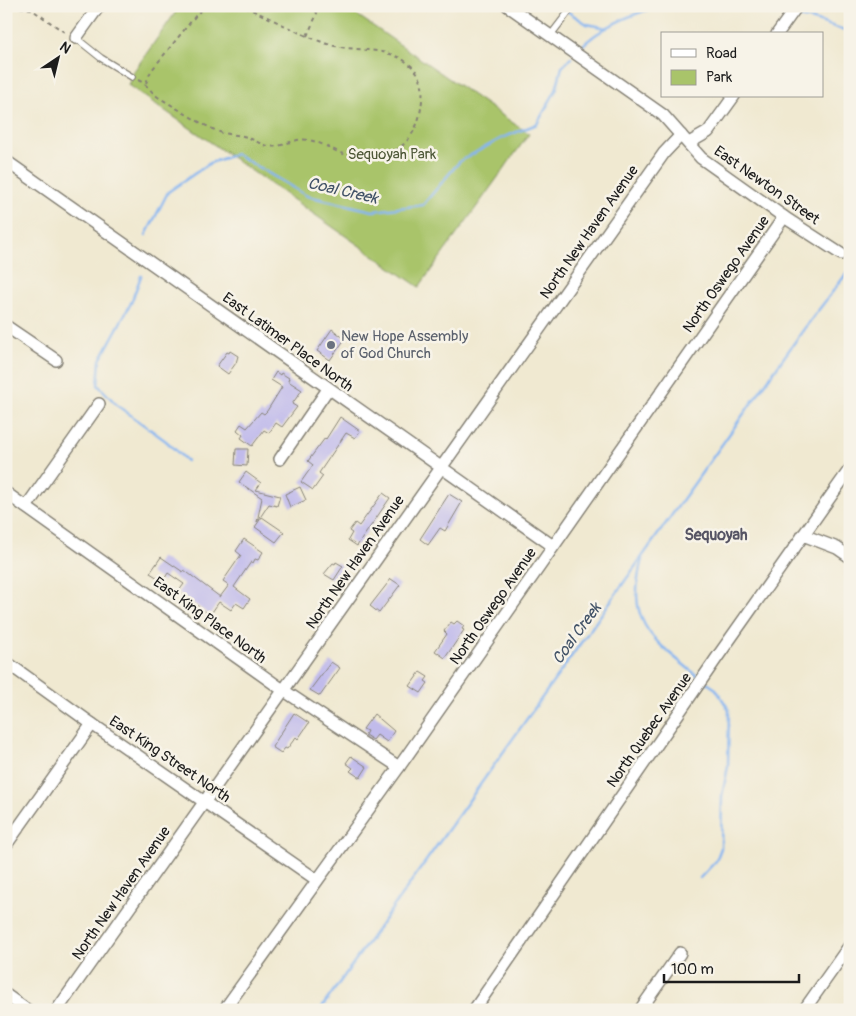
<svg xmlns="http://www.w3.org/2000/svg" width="856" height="1016" font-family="Pangolin,sans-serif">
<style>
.green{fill:#a9c46a;stroke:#627043}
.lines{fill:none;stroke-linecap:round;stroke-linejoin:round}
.stream{stroke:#85b5f1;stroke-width:2.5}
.building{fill:#c1bbeb}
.lane-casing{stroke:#868276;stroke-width:8}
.street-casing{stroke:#868276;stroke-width:14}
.path{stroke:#868276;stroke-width:2;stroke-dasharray:4 4;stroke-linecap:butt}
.lane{stroke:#fff;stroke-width:5.5}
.street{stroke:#fff;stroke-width:11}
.worship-dot{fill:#6b7280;stroke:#f7f3e8;stroke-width:2}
.labels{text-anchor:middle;stroke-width:5;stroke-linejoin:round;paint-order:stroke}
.park-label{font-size:15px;fill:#4d5737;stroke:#f7f3e8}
.street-label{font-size:15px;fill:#1c1c1c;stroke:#f7f3e8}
.worship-label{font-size:15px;fill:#5b616d;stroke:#f7f3e8;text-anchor:start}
.water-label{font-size:16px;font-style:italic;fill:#415267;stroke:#f7f3e8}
.neighbourhood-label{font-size:16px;font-weight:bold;fill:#565464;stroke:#f7f3e8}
</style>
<rect width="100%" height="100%" fill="#f7f3e8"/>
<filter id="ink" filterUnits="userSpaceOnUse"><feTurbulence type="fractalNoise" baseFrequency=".02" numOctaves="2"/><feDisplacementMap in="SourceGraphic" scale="10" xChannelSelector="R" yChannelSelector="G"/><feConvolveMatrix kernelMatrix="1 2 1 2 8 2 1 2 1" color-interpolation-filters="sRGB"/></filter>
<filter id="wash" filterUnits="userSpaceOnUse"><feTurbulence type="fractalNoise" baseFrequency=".0096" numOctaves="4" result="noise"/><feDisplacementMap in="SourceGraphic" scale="20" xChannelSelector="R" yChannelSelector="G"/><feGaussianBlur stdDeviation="1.12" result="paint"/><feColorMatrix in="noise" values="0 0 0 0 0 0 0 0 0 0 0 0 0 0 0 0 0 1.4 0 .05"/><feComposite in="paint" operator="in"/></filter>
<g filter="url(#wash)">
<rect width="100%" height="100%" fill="#f0e9d1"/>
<polygon class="green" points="180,6 348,6 347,8 529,134 419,287 128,85 134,71"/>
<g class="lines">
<g class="stream">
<polyline points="559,6 587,24 607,28"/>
<polyline points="748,6 786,14"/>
<polyline points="794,16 814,20 850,32"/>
<path d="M 579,49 C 600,27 630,15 659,6"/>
<polyline points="146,235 168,192 210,163 236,154 307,196 373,211 423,205 460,161 502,138 537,124 556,90 562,67 571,58"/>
<polyline points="141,276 131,303 100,360 98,385 118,406 166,441 187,461"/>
<path d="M 642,559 C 625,624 653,640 699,677"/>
<polyline points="700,878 716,861 721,848 722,796 728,766 729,710 716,689 704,681"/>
<polyline points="320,1010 804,329 850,269"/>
</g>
</g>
<g id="blocks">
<g class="building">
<polygon points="332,329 345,339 330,360 317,351"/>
<polygon points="230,351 238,356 236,363 228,374 217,366 227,352 229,353"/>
<polygon points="276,372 280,375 281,373 289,378 288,381 302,390 292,404 297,407 282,427 276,423 269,433 264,430 252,446 241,438 243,435 237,430 241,424 247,428 261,412 264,414 267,411 282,387 271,380"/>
<polygon points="340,417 360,431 355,438 346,433 319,473 323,476 313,490 301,482 313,465 308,461 325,438 326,439"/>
<polygon points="236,449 248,449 247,466 235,465"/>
<polygon points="246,472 261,483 256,490 280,496 277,506 269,504 257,522 262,498 239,482"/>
<polygon points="300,487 306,500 290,507 285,494"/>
<polygon points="383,493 390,498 357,546 348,540 352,533 349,531 355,523 359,526"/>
<polygon points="449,494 462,502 445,531 440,528 428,545 420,539"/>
<polygon points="262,517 284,532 276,542 255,527"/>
<polygon points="244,539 263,552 258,560 255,559 253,563 251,562 234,587 250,599 244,608 236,603 231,610 219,602 210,615 178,592 184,584 168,573 163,581 150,573 161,557 183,572 184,570 220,597 229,585 223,581 241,555 236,551"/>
<polygon points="336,562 343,566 334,580 324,574 333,563 335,564"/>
<polygon points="391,579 400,585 379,613 370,606"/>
<polygon points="457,621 464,626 462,629 464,630 445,658 435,651 447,634 444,631 451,622 454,624"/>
<polygon points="331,662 340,668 320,696 310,690"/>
<polygon points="420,672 428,677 425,681 428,683 421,693 410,686"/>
<polygon points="294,713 309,723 298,739 296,737 287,749 285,748 281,753 272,747"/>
<polygon points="374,714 394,731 387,742 377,735 373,740 365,735 367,731 363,729"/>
<polygon points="351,756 367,767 360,778 350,771 353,768 346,763"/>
</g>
</g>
</g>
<g filter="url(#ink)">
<use href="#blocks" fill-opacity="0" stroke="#868276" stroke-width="1"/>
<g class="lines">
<defs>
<g id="lane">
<polyline points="550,36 573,6"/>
<polyline points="76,38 101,58 132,77"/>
</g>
<g id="street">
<polyline points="508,6 663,115 701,158 784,217 841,254"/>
<polyline points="777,34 797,6"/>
<polyline points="76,38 99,6"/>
<polyline points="689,143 708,132 734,96"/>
<polyline points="6,161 553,546"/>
<polyline points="6,326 56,360"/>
<polyline points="280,459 328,389"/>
<polyline points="6,493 283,690 399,767"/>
<polyline points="26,507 99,404"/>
<polyline points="803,535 837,548 850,557"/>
<polyline points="6,662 92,724 317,880"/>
<polyline points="6,845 92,724"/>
<polyline points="6,995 27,1010"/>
<polyline points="57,1010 664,153 681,135"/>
<polyline points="224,1010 399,767 784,217"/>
<polyline points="474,1010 718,656 850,469"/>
<polyline points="640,1010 680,953"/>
<polyline points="804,1010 850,945"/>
</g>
</defs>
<use href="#lane" class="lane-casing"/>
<use href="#street" class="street-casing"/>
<g class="path">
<polyline points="12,6 31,9 67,34"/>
<polyline points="307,36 317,14 315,6"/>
<path d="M 138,80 C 147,84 150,91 158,97 C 177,108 197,122 217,131 C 226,135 237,134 247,137 C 254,140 260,144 268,146 C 281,149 294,137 308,140 C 323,142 336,153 350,156 C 387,165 416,145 421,108 C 424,88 424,74 405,61 C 381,45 351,53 325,43 C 296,33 270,17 242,6"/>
<polyline points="146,83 151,71 197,14 206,6"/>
</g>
<use href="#lane" class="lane"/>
<use href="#street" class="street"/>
</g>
</g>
<circle class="worship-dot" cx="331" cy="345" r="5"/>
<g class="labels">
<g class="park-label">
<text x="392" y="159">Sequoyah Park</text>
</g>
<g class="street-label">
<text transform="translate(767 185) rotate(35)" y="5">East Newton Street</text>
<text transform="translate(589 232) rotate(-55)" y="5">North New Haven Avenue</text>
<text transform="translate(726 274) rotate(-55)" y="5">North Oswego Avenue</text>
<text transform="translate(288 342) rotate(36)" y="5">East Latimer Place North</text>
<text transform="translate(355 562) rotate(-55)" y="5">North New Haven Avenue</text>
<text transform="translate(493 606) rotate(-55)" y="5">North Oswego Avenue</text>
<text transform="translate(210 620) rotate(36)" y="5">East King Place North</text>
<text transform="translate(649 730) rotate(-55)" y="5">North Quebec Avenue</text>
<text transform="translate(170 759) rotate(34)" y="5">East King Street North</text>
<text transform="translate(121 893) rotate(-55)" y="5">North New Haven Avenue</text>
</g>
<g class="worship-label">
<text x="341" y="341">New Hope Assembly<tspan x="341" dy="17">of God Church</tspan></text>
</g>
<g class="water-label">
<text transform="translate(343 190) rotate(13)" y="6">Coal Creek</text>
<text transform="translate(576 633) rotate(-54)" y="6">Coal Creek</text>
</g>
<g class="neighbourhood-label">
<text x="716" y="540">Sequoyah</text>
</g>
</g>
<rect width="856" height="1016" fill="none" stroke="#f7f3e8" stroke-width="25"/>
<rect x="661" y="32" width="162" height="65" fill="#f7f3e8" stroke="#9f9d96"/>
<rect x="671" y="49" width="25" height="8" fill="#ffffff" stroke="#9f9d96"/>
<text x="706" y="58" font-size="15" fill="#1c1c1c">Road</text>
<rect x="671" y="70" width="25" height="15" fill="#a9c46a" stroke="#9f9d96"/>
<text x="706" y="82" font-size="15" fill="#1c1c1c">Park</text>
<g transform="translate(58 58) rotate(35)" stroke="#f7f3e8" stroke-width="4" paint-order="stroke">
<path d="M0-4L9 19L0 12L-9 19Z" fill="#1c1c1c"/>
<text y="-8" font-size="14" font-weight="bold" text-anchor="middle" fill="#1c1c1c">N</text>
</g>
<path d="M664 974v8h135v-8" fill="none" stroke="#1c1c1c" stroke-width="2.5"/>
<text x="671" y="974" font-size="15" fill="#1c1c1c" stroke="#f7f3e8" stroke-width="4" paint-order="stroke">100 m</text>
</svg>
